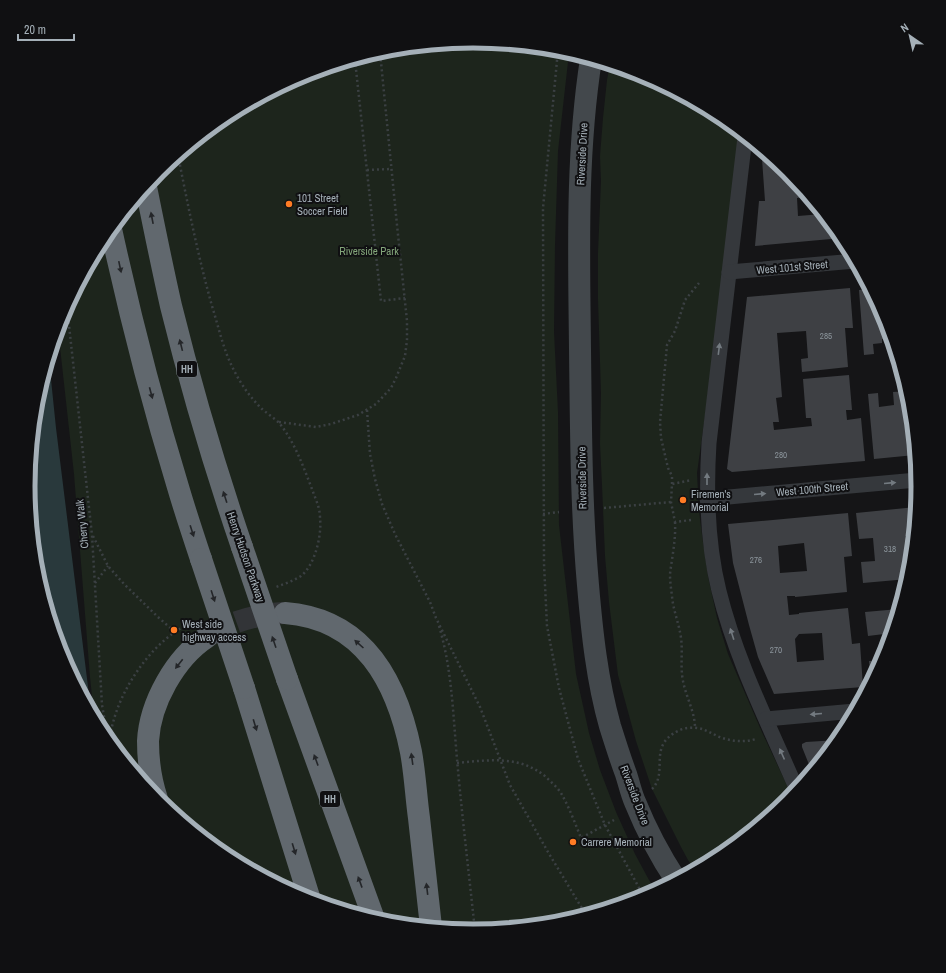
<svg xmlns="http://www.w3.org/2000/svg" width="946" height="973" font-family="'Archivo Narrow',sans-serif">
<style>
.green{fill:#1d251c}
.water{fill:#29393c}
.building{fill:#3e4044;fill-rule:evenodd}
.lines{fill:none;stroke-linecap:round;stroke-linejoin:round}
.motorway-tunnel{stroke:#323437;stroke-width:22;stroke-dasharray:22 11;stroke-linecap:butt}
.path{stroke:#3b4043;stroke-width:2.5;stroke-dasharray:2 3;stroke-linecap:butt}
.minor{stroke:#35383c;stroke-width:15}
.secondary{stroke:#43484c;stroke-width:22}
.motorway{stroke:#61686e;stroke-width:22}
.motorway-bridge{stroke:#61686e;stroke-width:22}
.oneway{fill:#242629}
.oneway2{fill:#737a80}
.poi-dot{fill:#ff7c24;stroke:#101012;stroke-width:1.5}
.labels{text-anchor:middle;stroke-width:4;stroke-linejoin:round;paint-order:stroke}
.number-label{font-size:9px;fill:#8b949b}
.shield{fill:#101012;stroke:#788086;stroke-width:1}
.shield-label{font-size:10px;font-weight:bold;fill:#a5b0b8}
.street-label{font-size:11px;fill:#a5b0b8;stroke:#101012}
.poi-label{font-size:11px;fill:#a5b0b8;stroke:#101012;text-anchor:start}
.park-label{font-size:11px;fill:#83a57a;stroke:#101012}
.rim{fill:none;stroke:#a5b0b8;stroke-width:5}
</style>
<rect width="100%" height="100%" fill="#151517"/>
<g class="green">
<polygon points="473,42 560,50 569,53 558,151 555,245 554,332 558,412 559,525 576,674 589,733 600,770 616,812 635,854 649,880 656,891 643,898 560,923 473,931 386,923 302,898 226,856 158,801 103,734 94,716 90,677 74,474 58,329 62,316 103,239 159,172 226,116 303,75 386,50"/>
<polygon points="610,65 644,75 720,117 740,133 707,401 697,473 699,511 702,535 708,576 717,618 728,654 761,730 792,796 787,801 720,857 695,870 688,860 681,847 652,789 636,741 618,675 609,602 605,556 602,485 600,444 601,393 598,299 598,253 601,181 600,156 603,118 607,80"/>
</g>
<polygon class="water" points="49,360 56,428 91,711 62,657 37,573 28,486 37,399"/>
<g class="building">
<polygon points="768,156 788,172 808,197 797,198 798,216 822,214 842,238 755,246 759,201 765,201 762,159 768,158"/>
<polygon points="850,288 853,328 845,328 848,367 802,372 801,359 808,358 806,331 777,333 782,397 776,398 779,422 773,422 774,430 812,426 811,418 806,418 803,379 849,375 852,410 846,410 847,420 861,418 865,461 732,472 727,469 747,297"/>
<polygon points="870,289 884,316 891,338 882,339 882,343 873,344 874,354 864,355 859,290"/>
<polygon points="907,391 909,400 915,455 874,459 868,394 878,393 879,407 894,405 893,392"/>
<polygon points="916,507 913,535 905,536 907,558 911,558 909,574 908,579 863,583 861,562 875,561 873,538 859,539 856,513"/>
<path d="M 848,513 L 852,556 L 844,557 L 847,592 L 795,597 L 795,596 L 787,596 L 788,605 L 789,615 L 799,614 L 799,613 L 848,608 L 852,644 L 860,643 L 863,687 L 774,694 L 758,657 L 749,625 L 733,563 L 728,524 ZM 804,543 L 807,571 L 780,573 L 778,546 ZM 822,633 L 824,660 L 797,662 L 795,639 L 799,634 Z"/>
<polygon points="899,609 886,651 884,634 868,636 865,612"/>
<polygon points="883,660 871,681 869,661"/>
<polygon points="838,740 812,772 802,747 802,744 806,742"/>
</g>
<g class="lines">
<path class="motorway-tunnel" d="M 207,637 C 229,622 257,614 284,613"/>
<g class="path">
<polyline points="558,50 543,208 544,564 547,626 559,688 578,759 605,825 644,897"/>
<polyline points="355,60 381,301 405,298"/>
<path d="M 178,155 C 188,206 198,256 212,306 C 217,322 221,339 227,355 C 235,375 246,393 261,408 C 266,413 276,419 280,424 C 295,443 303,466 312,489 C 315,498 320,507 320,518 C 322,535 315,565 301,576 C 293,581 284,584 276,587"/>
<polyline points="367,170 391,169"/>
<polyline points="67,307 92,535 102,705 108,739"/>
<polyline points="367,410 370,454 375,479 382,504 395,534 430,602 436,618 480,707 510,785 548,852 586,915"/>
<polyline points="279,422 316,427 331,424 358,415 376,404 391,388 396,378 405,356 407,340 407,321 397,225 380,52"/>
<polyline points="672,484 672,476 668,468 661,438 660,422 667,345 675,331 685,300 699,283"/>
<polyline points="604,508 671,502"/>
<polyline points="543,514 559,512"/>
<polyline points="691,520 675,522 671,502 672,484 692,480"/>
<path d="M 675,522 C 676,540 672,557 670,574 C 670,581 671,589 672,596 C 673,610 679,623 681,638 C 683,652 680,666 683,681 C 686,697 695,712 695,728"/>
<polyline points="93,536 108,566 124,584 159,618 175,632"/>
<polyline points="95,583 108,566"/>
<path d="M 439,626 C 452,669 453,714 457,759 C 462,816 469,874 475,931"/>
<path d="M 109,741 C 110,735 111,729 113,723 C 121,690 147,651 175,632 C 178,629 182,628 186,626"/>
<path d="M 457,763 C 489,760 520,755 546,777 C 551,782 557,787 561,793 C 569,807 575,823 581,838 L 614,820"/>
<path d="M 652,789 C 669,772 647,746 678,731 C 685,727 695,727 702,729 C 707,731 712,733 717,736 C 729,741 743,743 756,739"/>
</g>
<g class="minor">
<path d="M 745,137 L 709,443 C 706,492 707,543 719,591 C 736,660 769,725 797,790"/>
<polyline points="729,272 855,261"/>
<polyline points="707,499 917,480"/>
<polyline points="766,719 855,711"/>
</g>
<path class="secondary" d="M 591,59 C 576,156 579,252 580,349 C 581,428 581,506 588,585 C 592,632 597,680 610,726 C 615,742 620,758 626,774 C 629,783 631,793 635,802 C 646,829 660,856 676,880"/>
<g class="motorway">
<path d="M 146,187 C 154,227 162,266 171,306 C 191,387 215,468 242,547"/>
<path d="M 111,229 C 130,316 152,402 178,487 C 185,511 193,535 201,559"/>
<path d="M 285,613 C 364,619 397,682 411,752 C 415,774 416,796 419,818 C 423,855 427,891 431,927"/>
<polyline points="287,679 374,919"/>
<polyline points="244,688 310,900"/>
<path d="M 157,799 C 151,781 148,761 148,741 C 150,703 175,658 207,637"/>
</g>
<g class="motorway-bridge">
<polyline points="242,547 287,679"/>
<polyline points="201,559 244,688"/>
</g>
</g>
<defs><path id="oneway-solid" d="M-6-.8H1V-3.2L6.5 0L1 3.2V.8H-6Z"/></defs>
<g class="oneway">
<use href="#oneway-solid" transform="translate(152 218) rotate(-101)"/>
<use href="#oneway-solid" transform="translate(120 267) rotate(78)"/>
<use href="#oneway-solid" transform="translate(181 345) rotate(-104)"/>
<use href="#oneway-solid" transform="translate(151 393) rotate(75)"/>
<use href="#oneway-solid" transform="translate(225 497) rotate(-108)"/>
<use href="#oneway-solid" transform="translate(192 531) rotate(72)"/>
<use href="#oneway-solid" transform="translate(213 596) rotate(72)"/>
<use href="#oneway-solid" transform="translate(274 642) rotate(-109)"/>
<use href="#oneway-solid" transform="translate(359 644) rotate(-138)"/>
<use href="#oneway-solid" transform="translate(179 664) rotate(128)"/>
<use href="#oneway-solid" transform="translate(255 725) rotate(73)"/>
<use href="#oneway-solid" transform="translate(412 759) rotate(-98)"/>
<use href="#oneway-solid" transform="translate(316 760) rotate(-110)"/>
<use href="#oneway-solid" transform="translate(294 849) rotate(73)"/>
<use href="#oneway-solid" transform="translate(360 882) rotate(-110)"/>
<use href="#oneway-solid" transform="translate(427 889) rotate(-97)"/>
</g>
<g class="oneway2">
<use href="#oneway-solid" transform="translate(719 349) rotate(-83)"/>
<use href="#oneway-solid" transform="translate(707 479) rotate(-90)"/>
<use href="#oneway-solid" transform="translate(890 483) rotate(-5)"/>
<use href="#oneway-solid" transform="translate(760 494) rotate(-5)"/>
<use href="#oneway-solid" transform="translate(732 634) rotate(-108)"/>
<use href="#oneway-solid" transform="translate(816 714) rotate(175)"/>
<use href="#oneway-solid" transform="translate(782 754) rotate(-114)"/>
</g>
<g class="poi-dot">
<circle cx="289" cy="204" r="4"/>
<circle cx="683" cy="500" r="4"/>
<circle cx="174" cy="630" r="4"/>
<circle cx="573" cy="842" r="4"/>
</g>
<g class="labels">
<g class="number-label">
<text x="826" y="339">285</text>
<text x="781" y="458">280</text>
<text x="890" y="552">318</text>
<text x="756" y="563">276</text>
<text x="776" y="653">270</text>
</g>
<g class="shield">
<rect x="177" y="361" width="20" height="16" rx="3"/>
<rect x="320" y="791" width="20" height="16" rx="3"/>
</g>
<g class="shield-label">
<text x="187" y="373">HH</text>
<text x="330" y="803">HH</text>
</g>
<g class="street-label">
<text transform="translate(582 154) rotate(-87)" y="4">Riverside Drive</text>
<text transform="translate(792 267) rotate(-5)" y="4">West 101st Street</text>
<text transform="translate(582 478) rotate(-91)" y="4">Riverside Drive</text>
<text transform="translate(812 489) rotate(-5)" y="4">West 100th Street</text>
<text transform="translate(82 524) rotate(-96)" y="4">Cherry Walk</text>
<text transform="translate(246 557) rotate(71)" y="4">Henry Hudson Parkway</text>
<text transform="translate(635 795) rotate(69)" y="4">Riverside Drive</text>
</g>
<g class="poi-label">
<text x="297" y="202">101 Street<tspan x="297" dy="13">Soccer Field</tspan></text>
<text x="691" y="498">Firemen's<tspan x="691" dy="13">Memorial</tspan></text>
<text x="182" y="628">West side<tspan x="182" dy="13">highway access</tspan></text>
<text x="581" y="846">Carrere Memorial</text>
</g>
<g class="park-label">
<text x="369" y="255">Riverside Park</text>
</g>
</g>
<path d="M0 0H946V973H0ZM35 486a438 438 0 1 1 876 0a438 438 0 1 1-876 0Z" fill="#101012" fill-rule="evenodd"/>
<path class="rim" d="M35 486a438 438 0 1 1 876 0a438 438 0 1 1-876 0Z"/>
<g transform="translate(910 36) rotate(326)" stroke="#101012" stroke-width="3" paint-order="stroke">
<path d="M0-3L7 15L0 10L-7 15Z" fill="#a5b0b8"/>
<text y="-6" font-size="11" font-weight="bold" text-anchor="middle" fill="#a5b0b8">N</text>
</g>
<path d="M18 34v6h56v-6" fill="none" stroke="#a5b0b8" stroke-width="2"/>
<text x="24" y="34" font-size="12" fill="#a5b0b8" stroke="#101012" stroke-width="3" paint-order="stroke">20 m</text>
</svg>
